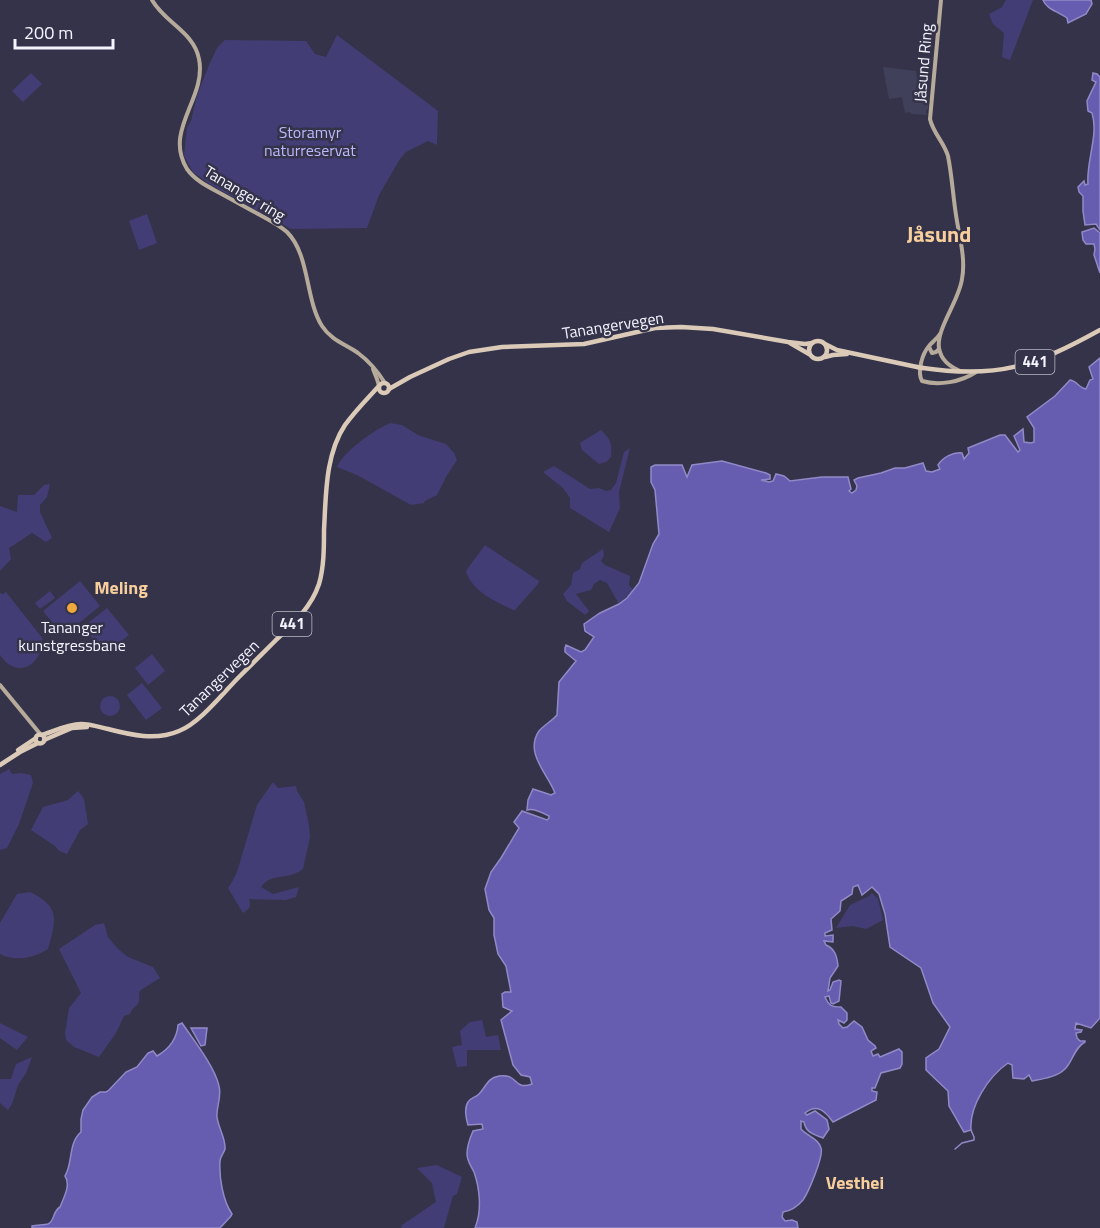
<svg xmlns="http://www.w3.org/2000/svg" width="1100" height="1228" font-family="'Titillium Web',sans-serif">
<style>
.built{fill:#40405a}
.green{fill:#433d75}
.water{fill:#665db0;stroke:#918ac8;stroke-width:1.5}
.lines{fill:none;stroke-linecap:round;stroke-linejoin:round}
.stream{stroke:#918ac8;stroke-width:1.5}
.secondary{stroke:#b6aa9b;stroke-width:4}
.primary{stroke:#dacab7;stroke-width:4.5}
.primary-bridge{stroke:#dacab7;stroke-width:4.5}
.poi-dot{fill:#f0a73e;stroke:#343349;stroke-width:2}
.labels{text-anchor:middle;stroke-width:5;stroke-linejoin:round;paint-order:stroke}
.shield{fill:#343349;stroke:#babac8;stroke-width:1.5}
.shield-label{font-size:15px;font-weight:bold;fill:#f4f4ff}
.street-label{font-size:16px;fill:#f4f4ff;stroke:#343349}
.park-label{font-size:16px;fill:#bbb8fb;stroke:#343349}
.poi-label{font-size:16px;fill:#f4f4ff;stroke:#343349}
.neighbourhood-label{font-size:18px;font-weight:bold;fill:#f8cf9c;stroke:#343349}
.district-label{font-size:22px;font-weight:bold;fill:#f8cf9c;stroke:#343349}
</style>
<rect width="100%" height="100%" fill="#343349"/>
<polygon class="built" points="883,67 916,71 919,92 929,91 928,109 926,110 926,112 927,115 911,114 910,112 905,113 902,97 889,99"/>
<g class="green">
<polygon points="1006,0 1033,0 1010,60 1002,57 1004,33 993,24 989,14 1002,7"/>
<polygon points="337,35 438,111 437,145 428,141 406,152 400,159 379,195 367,228 291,229 211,185 193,172 184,156 187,127 191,121 197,95 209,65 217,48 225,40 306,41 315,54 326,57"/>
<polygon points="31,73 42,84 23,102 12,91"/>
<polygon points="147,214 157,243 139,250 129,221"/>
<path d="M 390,423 L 402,425 L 418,435 L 446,444 L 454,453 L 457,460 L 446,477 L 437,495 L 425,501 L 424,503 L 411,505 L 357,475 L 337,467 C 345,450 373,431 390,423 Z"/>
<path d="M 601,430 C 611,440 612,443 611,457 L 606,462 L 599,464 L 582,450 L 580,443 Z"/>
<polygon points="630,448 619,492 620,508 609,532 570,508 570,498 563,488 543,472 554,466 590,489 599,488 606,491 611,490 616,483 624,452"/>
<polygon points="50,484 47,497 40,505 40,512 52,538 46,542 32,533 9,548 11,559 0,571 0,506 17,512 18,495 34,495 44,485"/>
<path d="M 485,545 L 539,581 L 538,584 L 515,610 L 513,610 C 495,601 474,593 466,572 L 468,568 Z"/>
<polygon points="603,549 604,555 601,561 605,565 630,576 629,585 633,590 619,604 607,583 600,580 594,584 591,590 576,594 589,611 585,615 567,601 563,594 571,585 573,573 580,569 582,563"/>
<polygon points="80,581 100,606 63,636 43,611"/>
<polygon points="50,591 55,598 40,609 35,603"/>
<path d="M 6,592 L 43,639 L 41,641 C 43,658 27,675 10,665 C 6,663 3,659 0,655 L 0,593 L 3,594 Z"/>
<polygon points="107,608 129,635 105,654 83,627"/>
<polygon points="152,654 165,671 148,685 135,668"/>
<polygon points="142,683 162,708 146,720 127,695"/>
<circle cx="110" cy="706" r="10"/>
<polygon points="9,769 12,774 21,773 31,775 33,783 19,824 7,848 0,850 0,774"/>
<path d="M 273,782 L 278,788 L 296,786 L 297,791 L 304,802 L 309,825 L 310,837 L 303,869 C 288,881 271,872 261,887 L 273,894 L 299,887 L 296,897 L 286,900 L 249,899 C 251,907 250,908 243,913 L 228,888 L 232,882 L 237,872 L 257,805 Z"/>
<polygon points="78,791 84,799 88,824 80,830 67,854 59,851 55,846 31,830 43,807 68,800"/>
<path d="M 30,892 C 61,907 56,920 48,949 C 34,958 15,962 0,954 L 0,923 L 17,894 Z"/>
<polygon points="872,893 878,899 883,920 866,929 853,926 836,928 850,905 869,896"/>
<path d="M 104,923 L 108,937 L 118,949 L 128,957 L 153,967 L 160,978 L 141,990 L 139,992 C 141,1009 134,1003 130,1014 L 124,1016 L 116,1033 L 99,1057 L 74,1047 L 66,1040 L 65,1033 L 69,1008 L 81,993 L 59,949 L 95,925 Z"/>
<polygon points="482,1020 486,1037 498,1035 501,1050 467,1050 467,1066 457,1067 452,1047 462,1045 460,1031 470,1022"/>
<polygon points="0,1023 28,1037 17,1050 0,1038"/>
<polygon points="32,1057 26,1073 18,1085 12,1104 8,1110 0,1103 0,1079 11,1079 16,1064"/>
<polygon points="437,1165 462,1177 457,1194 453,1196 444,1228 401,1228 402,1225 436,1202 432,1183 417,1168"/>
</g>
<g class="water">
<path d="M 1043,0 L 1091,0 L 1092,4 L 1086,14 L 1068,23 L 1067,18 C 1058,11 1047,10 1043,0 Z"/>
<path d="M 1093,73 L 1097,74 L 1100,77 L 1100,230 L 1096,224 L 1085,225 L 1083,211 L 1083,196 L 1079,192 L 1078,187 L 1084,181 L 1085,185 L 1088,184 C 1086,161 1099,135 1092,113 L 1088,111 L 1087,101 L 1096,82 L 1092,80 Z"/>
<polygon points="1094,228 1100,233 1100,273 1094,255 1095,249 1094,244 1086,244 1083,240 1082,232"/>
<path d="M 1100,358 L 1100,1018 L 1091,1028 L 1076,1023 L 1075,1029 L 1082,1030 L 1081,1032 L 1076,1033 L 1077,1038 L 1080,1041 L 1085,1041 L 1085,1042 C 1074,1048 1073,1061 1065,1069 C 1057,1077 1042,1079 1032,1081 L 1029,1075 L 1024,1079 L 1013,1078 L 1012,1065 L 1008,1063 C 989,1076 969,1106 971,1130 L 964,1132 L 949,1106 L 948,1091 L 926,1070 L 926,1058 L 939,1049 L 950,1027 L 933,1003 L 921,968 L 890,947 L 885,914 L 879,894 L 872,887 L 862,895 L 858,885 L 853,887 L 852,894 L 841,901 L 840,911 L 831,919 L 832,930 L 825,933 L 825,936 L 833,935 L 833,942 L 824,941 L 826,945 C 835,949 837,956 838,966 L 830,978 L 828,991 L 830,990 L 833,982 L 839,980 L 841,981 L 839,1001 L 833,1004 L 831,1003 L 829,996 L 825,997 C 829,1006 832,1007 841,1007 L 847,1013 L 847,1020 L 844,1023 L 838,1020 L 839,1024 L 843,1028 L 847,1027 L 854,1021 L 862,1027 L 868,1040 L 875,1046 L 876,1048 L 871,1051 L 873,1056 L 878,1054 L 880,1057 L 899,1049 L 902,1052 L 902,1064 L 900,1068 L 881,1073 L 875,1088 L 872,1088 L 872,1091 L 877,1092 L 876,1100 L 833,1122 C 825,1111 817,1103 805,1113 L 807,1115 L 815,1111 L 827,1120 L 829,1129 L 823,1138 C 813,1134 806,1133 804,1122 L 801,1121 L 801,1129 C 807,1136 819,1139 821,1148 C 824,1156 808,1193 803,1200 C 797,1207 791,1211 783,1212 L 782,1217 L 785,1221 L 792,1220 L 797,1222 L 798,1228 L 475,1228 C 482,1211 480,1189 474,1172 C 471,1166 467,1161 467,1154 C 467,1146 470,1138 473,1131 L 483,1129 L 482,1124 L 468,1125 C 466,1119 464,1108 468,1102 C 470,1098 475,1098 479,1094 C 486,1087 487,1078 499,1076 C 519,1073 513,1091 532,1084 L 530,1077 L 521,1075 L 513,1065 L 501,1020 L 512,1011 L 503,1007 L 502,994 L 505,992 L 511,992 L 506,966 L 498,954 L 494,935 L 494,918 L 489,910 L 485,889 L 491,872 L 501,858 L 519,828 L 514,822 L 522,811 L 547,820 L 549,818 L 549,816 C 543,813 534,808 527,810 L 528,800 L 533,789 L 551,795 L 555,793 C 548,774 524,753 539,731 C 544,725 552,721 557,715 L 559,682 L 576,661 L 565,652 L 565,648 L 566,645 L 581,652 L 585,650 L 594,637 L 585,631 L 584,624 L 600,613 L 619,604 L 627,598 L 639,583 L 653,544 L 659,534 L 655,490 L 651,482 L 651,467 L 655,465 L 682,465 L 687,477 L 692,465 L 722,461 L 766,473 L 770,475 L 770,479 L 761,480 L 769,482 L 773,481 L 776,474 L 784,476 L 790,481 L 822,477 L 848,477 L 851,489 L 849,491 L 852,493 L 856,490 L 857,486 L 854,480 L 858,478 L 881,473 L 895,468 L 905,468 L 923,463 L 926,471 L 932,472 L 940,469 L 938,465 C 943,457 953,452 962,453 L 964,459 L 969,453 L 968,448 L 1000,435 L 1005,435 L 1018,452 L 1020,450 L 1014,436 L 1023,429 L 1024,442 L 1031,443 L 1034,442 L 1034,428 L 1027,417 L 1055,396 L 1070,380 C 1077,381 1079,388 1086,389 L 1090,380 L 1093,379 L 1089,367 Z"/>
<path d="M 182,1023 C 193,1039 215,1067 219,1086 C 222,1097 216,1107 217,1117 C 218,1127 226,1139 225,1149 C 224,1153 220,1157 220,1161 C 219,1178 223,1201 232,1214 L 231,1216 L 220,1228 L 32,1228 L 32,1226 C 37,1225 44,1225 48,1224 C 55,1221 52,1212 60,1207 C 64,1197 71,1185 65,1176 C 73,1163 68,1143 81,1132 L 81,1119 L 83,1110 L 92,1097 L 100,1092 L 106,1092 L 109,1090 L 126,1072 L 137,1067 L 148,1053 L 153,1051 L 157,1056 C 169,1049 177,1038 178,1025 Z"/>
<polygon points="191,1028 207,1028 205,1045 201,1046"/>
</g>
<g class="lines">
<polyline class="stream" points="955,1149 962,1143 974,1140 974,1137 971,1130"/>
<g class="secondary">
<path d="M 152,0 C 165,23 194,32 199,59 C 207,98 163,130 187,169 C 194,179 205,185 216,191 C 231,199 245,207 260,215 C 269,220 279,225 287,232 C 310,255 305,299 322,326 C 331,340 345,344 358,353 C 369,361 378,372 385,383"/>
<path d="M 941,0 L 930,119 C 933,133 944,142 948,156 C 952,176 953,196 956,215 C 959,236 966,258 962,279 C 959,301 936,329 939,348 C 941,360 949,366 960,371"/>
<path d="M 940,334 C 937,339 932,342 929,346 C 922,354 917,372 922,381 C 939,386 961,382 976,372"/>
<polyline points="929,347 932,353 936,352 939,349"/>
<polyline points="373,369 377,379 379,386"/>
<polyline points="0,685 41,735"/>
</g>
<g class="primary">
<circle cx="818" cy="350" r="9"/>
<polyline points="790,343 809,354"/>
<polyline points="825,344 837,350 917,367"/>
<polyline points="825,357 833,355 847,354"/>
<path d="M 923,368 C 998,379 1035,366 1100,330"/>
<circle cx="384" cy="388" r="5"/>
<polyline points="389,389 410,377 449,359 469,352 502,347 584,344 655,328 681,327 713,329 788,342 805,344 812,343"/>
<circle cx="40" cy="739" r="4.5"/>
<path d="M 42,735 C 54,731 68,724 81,724 C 90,724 99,727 108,729 C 131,735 156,741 179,731 C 200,723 223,693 239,677 C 251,665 263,653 275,641 C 292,625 311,608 319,584 C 324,567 324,548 324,530 C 326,496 325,455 345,425 C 355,411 367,399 378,387"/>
<polyline points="44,740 72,728 87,727"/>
<polyline points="18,750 36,738"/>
<polyline points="0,765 20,752 38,743"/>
</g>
<polyline class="primary-bridge" points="917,367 923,368"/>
</g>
<circle class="poi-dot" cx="72" cy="608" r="6"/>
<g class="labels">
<g class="shield">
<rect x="1015.5" y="350" width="39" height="24" rx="4.5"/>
<rect x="272.5" y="612" width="39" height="24" rx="4.5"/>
</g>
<g class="shield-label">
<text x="1035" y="367">441</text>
<text x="292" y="629">441</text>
</g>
<g class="street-label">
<text transform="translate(923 63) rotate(-85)" y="6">Jåsund Ring</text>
<text transform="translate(245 193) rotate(31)" y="6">Tananger ring</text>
<text transform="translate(613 325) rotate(-9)" y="6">Tanangervegen</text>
<text transform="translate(219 678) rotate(-44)" y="6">Tanangervegen</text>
</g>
<g class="park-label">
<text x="310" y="138">Storamyr<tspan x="310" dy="18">naturreservat</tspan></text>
</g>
<g class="poi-label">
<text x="72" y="633">Tananger<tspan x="72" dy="18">kunstgressbane</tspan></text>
</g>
<g class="neighbourhood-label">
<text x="121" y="594">Meling</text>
<text x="855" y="1189">Vesthei</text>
</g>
<g class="district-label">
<text x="939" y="242">Jåsund</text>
</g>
</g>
<path d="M15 39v9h98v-9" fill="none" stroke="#f4f4ff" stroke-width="3"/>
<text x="24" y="39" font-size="18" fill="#f4f4ff" stroke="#343349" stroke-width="4.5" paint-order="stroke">200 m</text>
</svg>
